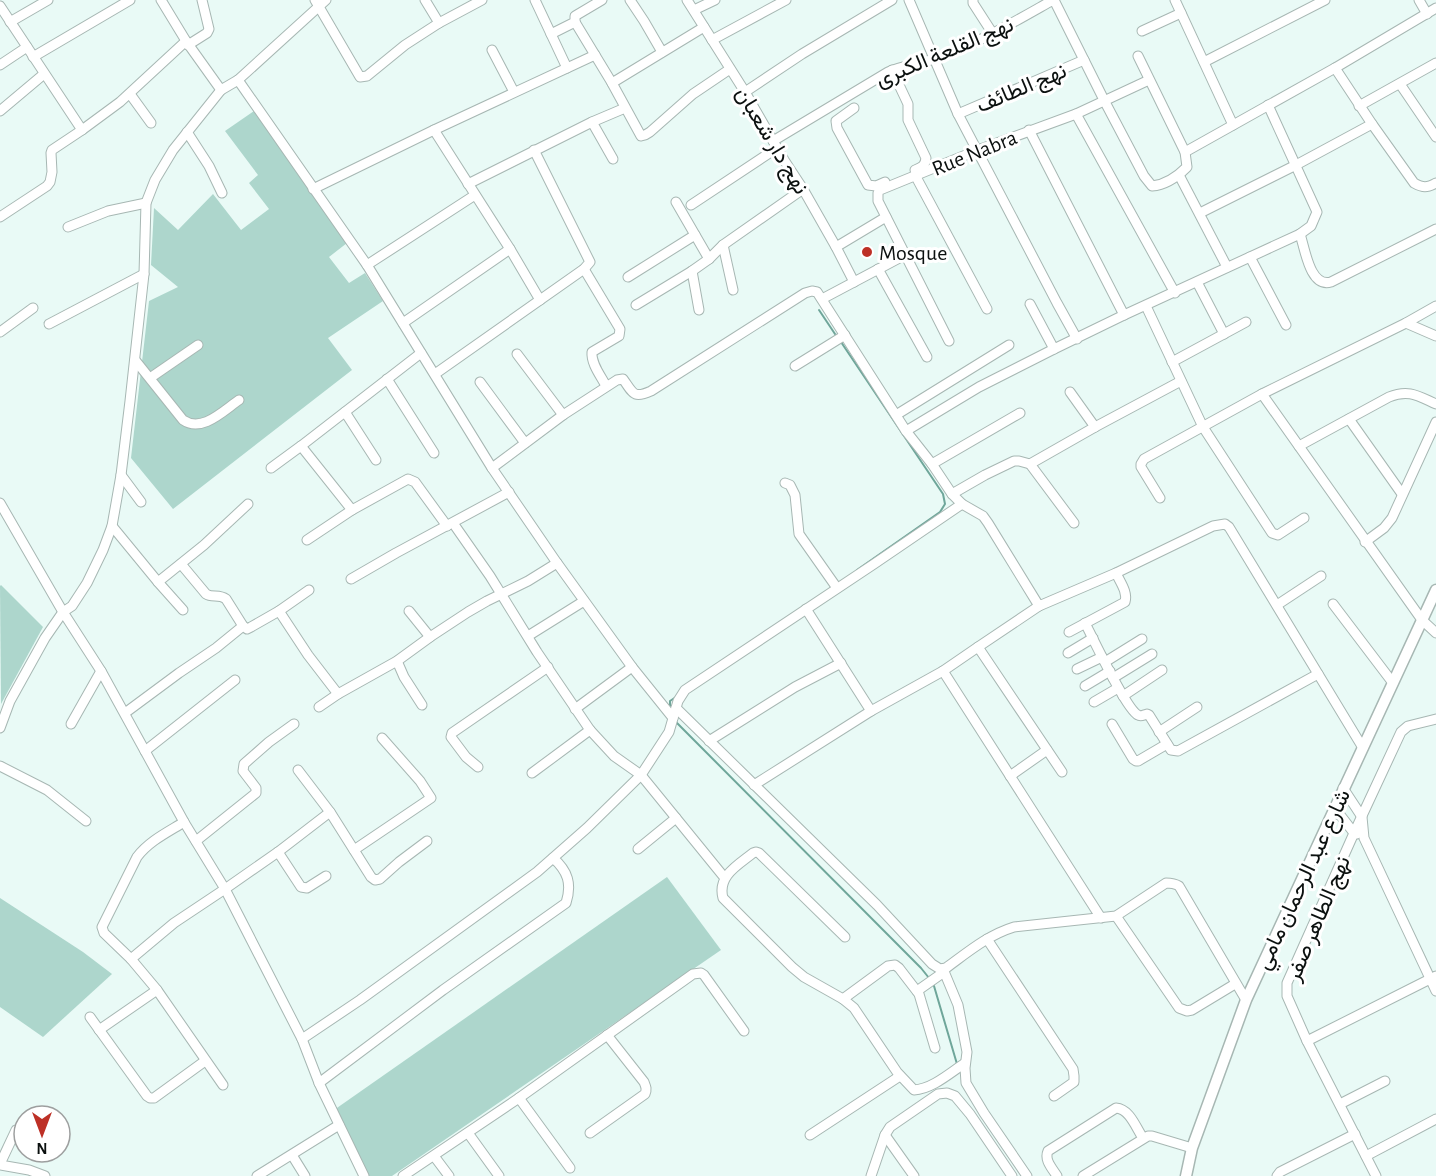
<svg xmlns="http://www.w3.org/2000/svg" width="1436" height="1176" font-family="'Alegreya Sans',Vazirmatn,sans-serif">
<style>
.green{fill:#add6cc}
.lines{fill:none;stroke-linecap:round;stroke-linejoin:round}
.stream{stroke:#6fa69a;stroke-width:2}
.minor-casing{stroke:#a7b7b3;stroke-width:11}
.tertiary-casing{stroke:#a7b7b3;stroke-width:13}
.minor{stroke:#fff;stroke-width:9}
.tertiary{stroke:#fff;stroke-width:10}
.poi-dot{fill:#bd3026;stroke:#fff;stroke-width:2}
.labels{text-anchor:middle;stroke-width:6;stroke-linejoin:round;paint-order:stroke}
.street-label{font-size:22px;fill:#0b100f;stroke:#fff}
.poi-label{font-size:22px;fill:#0b100f;stroke:#fff;text-anchor:start}
</style>
<rect width="100%" height="100%" fill="#e9faf6"/>
<g class="green">
<polygon points="254,111 347,243 329,257 349,283 365,273 383,301 328,338 352,370 173,509 131,458 149,301 178,287 151,265 154,208 178,230 213,194 241,230 269,209 249,183 258,175 225,131"/>
<polygon points="1,585 43,627 1,704 0,586"/>
<polygon points="667,877 721,950 392,1176 367,1176 334,1110"/>
<polygon points="0,898 83,952 112,974 43,1037 0,1007"/>
</g>
<g class="lines">
<g class="stream">
<polyline points="819,310 837,337"/>
<polyline points="841,342 943,494 945,504 940,512 857,570"/>
<polyline points="670,709 670,701 676,697"/>
<polyline points="676,722 921,968 929,978"/>
<polyline points="932,983 934,986 957,1064"/>
</g>
<defs>
<g id="minor">
<polyline points="161,0 186,41 221,90"/>
<polyline points="315,0 360,77 367,76 405,45 439,23"/>
<polyline points="425,0 439,23 482,0"/>
<polyline points="535,0 567,68"/>
<polyline points="630,0 644,21 662,52"/>
<polyline points="687,0 745,92 784,160 803,189 836,247 854,282"/>
<polyline points="909,0 958,114 1057,303 1077,339"/>
<polyline points="973,0 973,3 993,34"/>
<path d="M 1054,0 L 1105,102 L 1144,176 L 1152,186 C 1165,185 1178,176 1187,167 L 1185,152 L 1138,56"/>
<polyline points="1175,0 1233,125"/>
<polyline points="1419,0 1427,14"/>
<polyline points="0,6 82,130"/>
<polyline points="694,10 715,0"/>
<polyline points="10,22 48,0"/>
<polyline points="575,22 612,83 641,136 645,135 650,132 693,94 730,69"/>
<polyline points="1142,31 1181,13"/>
<polyline points="551,34 575,22 575,16 602,0"/>
<polyline points="712,40 786,0"/>
<polyline points="188,45 207,33 209,29 202,0"/>
<polyline points="492,50 514,92"/>
<polyline points="33,57 130,0"/>
<polyline points="1204,62 1325,0"/>
<polyline points="0,65 27,47"/>
<path d="M 1335,68 L 1372,124 L 1414,183 C 1423,188 1427,188 1436,183"/>
<path d="M 892,70 L 908,104 L 908,120 L 926,158 C 925,166 922,167 915,170"/>
<polyline points="238,80 367,265 492,468 557,563 632,667 673,718"/>
<polyline points="612,83 704,27"/>
<polyline points="1400,84 1436,137"/>
<polyline points="745,92 802,54 892,0"/>
<polyline points="130,94 151,123"/>
<polyline points="1359,106 1436,63"/>
<polyline points="854,108 836,121 837,128 868,185 876,186 885,182"/>
<polyline points="0,111 44,74"/>
<polyline points="958,114 1084,60"/>
<polyline points="1076,114 1175,293"/>
<polyline points="592,122 613,159"/>
<polyline points="434,130 510,249 540,300"/>
<polyline points="1029,130 1124,315"/>
<polyline points="187,132 209,166 222,193"/>
<path d="M 773,141 L 888,72 C 903,65 921,64 937,58 C 979,43 1014,22 1053,0"/>
<polyline points="1185,152 1335,68 1436,8"/>
<polyline points="915,175 987,309"/>
<polyline points="1179,175 1227,267"/>
<polyline points="468,184 592,122 625,108"/>
<polyline points="313,189 434,130 595,55"/>
<polyline points="676,202 709,259"/>
<polyline points="691,205 777,148"/>
<polyline points="1200,213 1296,165 1372,124"/>
<polyline points="0,217 47,186 50,182 52,172 51,153 52,150 82,130 120,102 186,41"/>
<polyline points="68,227 108,211 146,203"/>
<path d="M 1300,234 C 1305,249 1310,288 1331,282 L 1436,229"/>
<polyline points="723,245 733,290"/>
<polyline points="836,247 886,217"/>
<polyline points="1250,257 1286,325"/>
<polyline points="367,265 475,195"/>
<path d="M 584,269 L 620,329 L 619,336 L 592,352 C 591,364 601,376 606,386"/>
<polyline points="878,269 927,357"/>
<polyline points="692,271 699,310"/>
<polyline points="628,277 695,235"/>
<polyline points="1197,282 1224,334"/>
<polyline points="822,299 905,255"/>
<polyline points="1030,304 1054,349"/>
<polyline points="636,305 692,271 709,259 723,245 803,189"/>
<polyline points="1146,306 1203,427 1272,533 1278,535 1304,518"/>
<polyline points="403,323 510,249"/>
<polyline points="1406,323 1436,336"/>
<polyline points="49,324 144,274"/>
<polyline points="0,332 33,308"/>
<polyline points="949,341 878,201 878,193 880,190 978,150 1076,114 1149,80"/>
<polyline points="517,354 563,415"/>
<path d="M 135,360 L 183,420 C 202,433 223,411 239,400"/>
<polyline points="1172,362 1246,322"/>
<polyline points="795,366 845,335"/>
<polyline points="435,374 584,269 590,262 534,150"/>
<polyline points="150,378 198,345"/>
<polyline points="387,379 434,453"/>
<polyline points="480,382 525,443"/>
<polyline points="1070,392 1095,427"/>
<polyline points="1262,394 1422,620 1436,633"/>
<polyline points="345,412 376,460"/>
<polyline points="896,415 1009,345"/>
<polyline points="1349,419 1402,494"/>
<polyline points="906,431 979,387 1054,349 1124,315 1300,234 1311,226 1317,212 1268,105"/>
<polyline points="301,446 352,510"/>
<path d="M 1299,446 L 1389,397 C 1409,389 1418,396 1436,404"/>
<polyline points="932,464 1020,413"/>
<polyline points="1030,464 1074,523"/>
<polyline points="271,468 301,446 421,353"/>
<path d="M 492,468 L 563,415 L 617,380 L 623,379 C 633,393 633,399 651,391 L 805,293 L 812,291 L 817,292 L 906,431 L 932,464 L 952,494 L 962,504 L 983,516 L 988,523 L 1039,606 L 1116,573 L 1213,526 L 1225,524 L 1229,527 L 1363,748"/>
<polyline points="121,475 141,502"/>
<polyline points="785,483 790,485 795,495 799,534 837,588"/>
<polyline points="952,494 985,475 1014,461 1019,461 1030,464 1095,427 1181,381"/>
<polyline points="1160,498 1141,467 1141,464 1144,459 1262,394 1406,323 1436,306"/>
<polyline points="0,503 63,612 101,671 184,822 225,889 302,1039 319,1083 364,1176"/>
<polyline points="453,523 490,576 537,652 590,730 614,756 641,775 724,877"/>
<polyline points="112,526 158,582 204,545 248,504"/>
<polyline points="307,540 352,510 408,479 415,482 447,526"/>
<polyline points="1365,542 1384,528 1392,518 1436,422"/>
<path d="M 181,564 L 206,594 C 212,598 219,594 226,599 L 243,626"/>
<polyline points="351,579 396,553 509,492"/>
<polyline points="158,582 183,610"/>
<polyline points="1333,604 1393,683"/>
<polyline points="1277,605 1321,576"/>
<polyline points="1039,606 978,647 1062,772"/>
<polyline points="806,609 871,711 943,671 978,647"/>
<polyline points="279,611 308,655 338,694"/>
<polyline points="409,611 430,637"/>
<path d="M 1085,623 C 1093,638 1126,709 1138,715 C 1141,717 1143,715 1147,714 L 1149,715 L 1171,750 L 1178,751 L 1318,674"/>
<path d="M 1069,632 L 1125,602 C 1128,592 1120,582 1116,573"/>
<polyline points="528,636 584,601"/>
<polyline points="1068,653 1093,638"/>
<polyline points="397,661 404,677 422,705"/>
<polyline points="1105,662 1142,639"/>
<polyline points="1077,669 1102,657"/>
<polyline points="943,671 1101,918"/>
<polyline points="1113,678 1152,654"/>
<polyline points="1085,686 1110,671"/>
<polyline points="1123,696 1162,670"/>
<polyline points="1094,702 1118,688"/>
<polyline points="319,707 338,694 397,661 430,637 468,612 487,601 528,581 557,563"/>
<path d="M 676,708 L 877,905 L 932,964 L 940,969 L 946,968 C 968,952 988,935 1014,927 L 1116,916 L 1166,883 C 1171,883 1174,883 1179,886 L 1246,1000"/>
<polyline points="575,709 632,667"/>
<polyline points="125,713 179,673 216,648 243,626 247,629 251,627 279,611 309,590"/>
<polyline points="71,724 101,671"/>
<polyline points="1112,724 1133,759 1136,761 1138,761 1167,744"/>
<polyline points="0,728 10,701 45,638 63,612 72,606 87,583 103,550 112,526 121,475 130,401 144,274 146,203 155,180 173,150 221,90 238,80 326,0"/>
<polyline points="1159,732 1197,707"/>
<polyline points="709,741 795,687 841,663"/>
<polyline points="145,751 235,680"/>
<polyline points="0,766 47,790 86,821"/>
<polyline points="478,767 466,757 451,737 452,733 548,667"/>
<polyline points="298,770 330,812 371,877 375,880 380,879 399,862 427,841"/>
<polyline points="532,773 590,730"/>
<polyline points="1010,776 1047,750"/>
<polyline points="754,785 871,711"/>
<polyline points="1343,788 1362,817 1364,838 1436,991"/>
<polyline points="1334,807 1354,833 1357,834"/>
<path d="M 184,822 C 168,832 149,841 137,857 L 102,927 L 104,933 L 131,959 L 174,923 L 225,889 L 278,852 L 330,812"/>
<polyline points="196,841 256,793 256,788 243,771 244,764 269,742 294,724"/>
<polyline points="638,849 676,818"/>
<polyline points="354,850 431,798 420,781 382,738"/>
<polyline points="278,852 301,887 307,888 326,876"/>
<polyline points="1116,916 1179,1008 1187,1011 1192,1010 1235,984"/>
<path d="M 845,937 L 759,853 L 756,852 L 753,853 C 738,865 717,876 723,898 L 792,967 L 804,977 L 843,999 L 854,1008 L 897,1072 L 914,1090 C 932,1089 950,1073 965,1063"/>
<polyline points="987,939 1073,1069 1074,1076 1074,1082 1054,1096"/>
<polyline points="131,959 157,990 223,1085"/>
<polyline points="943,969 958,1005 967,1052 965,1068 966,1083 984,1113 1027,1176"/>
<polyline points="917,991 944,972"/>
<polyline points="843,999 888,966 895,965 899,968 919,994 935,1048"/>
<polyline points="90,1017 147,1096 150,1098 154,1098 205,1061"/>
<polyline points="99,1030 157,990"/>
<polyline points="302,1039 360,1000 537,872 587,828 641,775 669,732 678,701 685,690 874,564 962,504"/>
<polyline points="1307,1041 1436,976"/>
<path d="M 319,1083 L 443,990 L 566,903 C 572,884 568,871 553,858"/>
<polyline points="519,1098 570,1168"/>
<polyline points="1340,1104 1385,1081"/>
<polyline points="468,1133 499,1176"/>
<path d="M 590,1133 L 645,1094 C 647,1089 646,1087 644,1082 L 607,1035"/>
<polyline points="810,1135 900,1076"/>
<polyline points="885,1135 914,1176"/>
<polyline points="292,1155 305,1176"/>
<polyline points="434,1156 449,1176"/>
<polyline points="1366,1156 1436,1119"/>
<polyline points="0,1164 16,1130"/>
<polyline points="0,1165 29,1170 45,1176"/>
<polyline points="257,1176 339,1125"/>
<polyline points="403,1176 519,1098 693,974 701,973 704,975 744,1031"/>
<polyline points="871,1176 885,1135 890,1127 938,1094 947,1093 955,1096 970,1114 1012,1176"/>
<path d="M 1057,1176 C 1052,1168 1044,1160 1048,1151 L 1116,1108 C 1130,1109 1136,1128 1143,1138"/>
<polyline points="1083,1176 1148,1136 1152,1136 1192,1148"/>
<polyline points="1277,1176 1280,1172 1355,1134"/>
<polyline points="1376,1176 1307,1041 1287,996 1287,983 1354,833 1401,732 1408,726 1436,719"/>
</g>
<polyline id="tertiary" points="1186,1176 1192,1148 1246,1000 1436,590"/>
</defs>
<use href="#minor" class="minor-casing"/>
<use href="#tertiary" class="tertiary-casing"/>
<use href="#minor" class="minor"/>
<use href="#tertiary" class="tertiary"/>
</g>
<circle class="poi-dot" cx="867" cy="252" r="6"/>
<g class="labels">
<g class="street-label">
<text transform="translate(944 51) rotate(-23)" y="8">نهج القلعة الكبرى</text>
<text transform="translate(1021 87) rotate(-23)" y="8">نهج الطائف</text>
<text transform="translate(773 140) rotate(59)" y="8">نهج دار شعبان</text>
<text transform="translate(974 152) rotate(-22)" y="8">Rue Nabra</text>
<text transform="translate(1302 879) rotate(-65)" y="8">شارع عبد الرحمان مامي</text>
<text transform="translate(1317 918) rotate(-67)" y="8">نهج الطاهر صفر</text>
</g>
<g class="poi-label">
<text x="879" y="260">Mosque</text>
</g>
</g>
<g transform="translate(42 1134) rotate(180)"><circle r="28" fill="#ffffff" stroke="#9d9f9f" stroke-width="1.5"/>
<path d="M0-4.5L10 22L0 15L-10 22Z" fill="#bd3026"/>
<text y="-9" font-size="16" font-weight="bold" text-anchor="middle" fill="#0b100f">N</text>
</g>
</svg>
